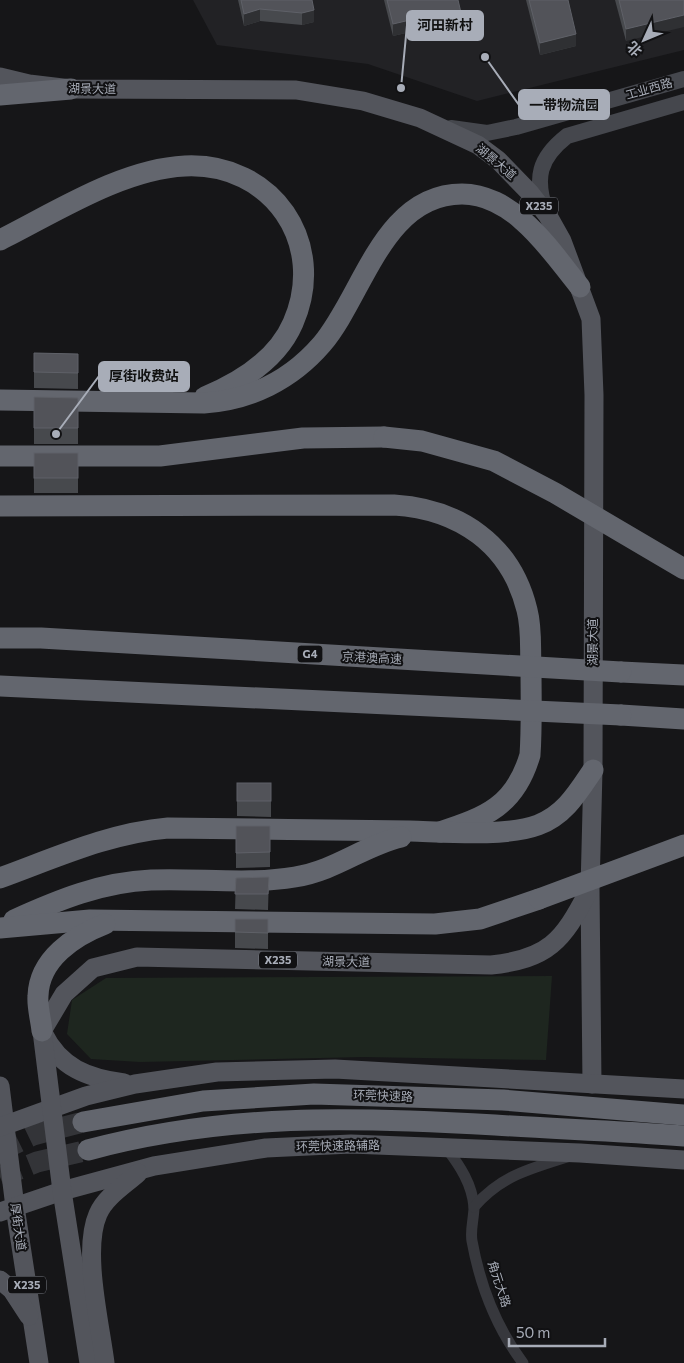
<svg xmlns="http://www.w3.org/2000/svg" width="684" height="1363" font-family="Commissioner,'Noto Sans SC',sans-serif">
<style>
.built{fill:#222225}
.green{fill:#1e261f}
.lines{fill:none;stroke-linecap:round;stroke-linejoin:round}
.highway-tunnel{stroke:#333438;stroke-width:21;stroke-dasharray:21 11;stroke-linecap:butt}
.street{stroke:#37383d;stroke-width:11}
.secondary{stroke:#45474d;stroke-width:16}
.primary{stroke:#53555c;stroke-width:19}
.highway{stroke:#63666e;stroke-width:21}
.highway-bridge{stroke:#63666e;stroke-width:21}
.wall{fill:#47494d}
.shaded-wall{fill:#2f3033}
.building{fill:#525359;stroke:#5f6168}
.labels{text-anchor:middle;stroke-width:4;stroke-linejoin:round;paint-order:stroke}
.shield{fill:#111113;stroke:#7b7e86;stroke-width:1}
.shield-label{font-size:11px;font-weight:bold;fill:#a8adb8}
.street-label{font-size:12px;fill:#a8adb8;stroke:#111113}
.leader{fill:none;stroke:#a8adb8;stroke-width:2}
.callout-dot{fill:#a8adb8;stroke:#111113;stroke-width:2}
.callout{fill:#a8adb8;stroke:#a8adb8;stroke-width:2}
.callout-label{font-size:14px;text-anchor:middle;font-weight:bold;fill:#111}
</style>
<rect width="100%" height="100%" fill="#161618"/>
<polygon class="built" points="193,0 684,0 684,50 477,101 368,64 217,45"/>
<polygon class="green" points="552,976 546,1060 363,1057 140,1062 91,1059 67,1034 72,1000 106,978"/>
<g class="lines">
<g class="highway-tunnel">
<polyline points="0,1151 33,1135 83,1122"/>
<polyline points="0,1177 37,1162 88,1150"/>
</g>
<g class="street">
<path d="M 447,1149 C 460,1166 472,1184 474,1207 C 474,1218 470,1230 472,1241 C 480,1285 496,1327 523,1363"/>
<path d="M 474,1207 C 501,1176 529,1169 567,1157"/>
</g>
<g class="secondary">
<polyline points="451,128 487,133 516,127 684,79"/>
<path d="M 546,212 C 534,178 539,158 567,136 L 684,102"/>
</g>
<g class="primary">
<polyline points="0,77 29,84 71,89 296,90 363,101 420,118 478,145 498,160 530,193 548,216 562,241 591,319 594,395 593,770 590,889 592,1084"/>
<path d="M 43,1033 C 60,1068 88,1078 124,1083"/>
<polyline points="0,1086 15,1207 39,1363"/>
<polyline points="0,1127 86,1096 135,1084 217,1072 335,1069 684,1089"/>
<polyline points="0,1212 62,1191 154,1166 266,1148 351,1144 580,1153 684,1160"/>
<polyline points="0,1280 12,1290 29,1316"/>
<path d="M 89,1363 L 62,1191 L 42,1031 L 64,994 L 93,968 L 137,957 L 491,965 C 548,959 563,941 588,892"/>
<path d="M 105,1363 C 100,1323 82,1250 98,1214 C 105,1197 125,1185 138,1173"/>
</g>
<g class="highway">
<polyline points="0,95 71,89"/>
<path d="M 0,240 C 56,212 122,169 185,166 C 272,162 328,243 293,323 C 277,360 241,382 205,397"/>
<path d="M 0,400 L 204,403 C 250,400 291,380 322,344 C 363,296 383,194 462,194 C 485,194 507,206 523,221 C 545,240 562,265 580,287"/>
<polyline points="0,456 160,456 303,438 384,437"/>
<path d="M 0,506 L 394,505 C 459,509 511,544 527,610 C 532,629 530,648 531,667 C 531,697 532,726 530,755 C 515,806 486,817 440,832"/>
<polyline points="621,672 684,675"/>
<polyline points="621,715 684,719"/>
<path d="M 0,878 C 55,858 109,833 168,828 C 249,829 329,830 410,831 C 446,832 506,837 538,825 C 565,815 578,792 593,770"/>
<path d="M 14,920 C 58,900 102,882 151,880 C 199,878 248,885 295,877 C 337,870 363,846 401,837"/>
<polyline points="0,928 90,920 435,924 480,919 539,899"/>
<path d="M 42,1031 C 41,1020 37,1007 38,996 C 39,959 74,936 105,924"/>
<polyline points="83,1122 203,1101 314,1094 503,1100 684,1115"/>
<path d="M 88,1150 C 225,1113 355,1117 495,1125 C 558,1129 621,1131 684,1136"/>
</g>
<g class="highway-bridge">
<polyline points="384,437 422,441 494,461 555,493 684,569"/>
<polyline points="0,638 41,638 621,672"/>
<polyline points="0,686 621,715"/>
<polyline points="539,899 684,845"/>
</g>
</g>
<g class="wall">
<polygon points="238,0 312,0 314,22 302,25 260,21 244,26"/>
<polygon points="384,0 458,0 463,33 451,36 410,32 393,36"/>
<polygon points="526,0 568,0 576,46 540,55"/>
<polygon points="615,0 684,0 626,41"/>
<polygon points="34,353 78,354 78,389 34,388"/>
<polygon points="34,397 78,398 78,444 34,444"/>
<rect x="34" y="453" width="44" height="40"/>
<polygon points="237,783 271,783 271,817 237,816"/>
<polygon points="236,826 270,826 270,867 236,868"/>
<polygon points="269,877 268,910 235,909 236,878"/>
<polygon points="235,919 268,919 268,949 235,948"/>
</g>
<g class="shaded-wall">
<polygon points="260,9 260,21 244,26 244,14"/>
<polygon points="314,10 314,22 302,25 302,13"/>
<polygon points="684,15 684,27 626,41 626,29"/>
<polygon points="410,20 410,32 393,36 393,24"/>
<polygon points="463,21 463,33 451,36 451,24"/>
<polygon points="576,34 576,46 540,55 540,43"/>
</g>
<g class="building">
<polygon points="241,0 312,0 314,10 302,13 260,9 244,14"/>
<polygon points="387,0 458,0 463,21 451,24 410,20 393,24"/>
<polygon points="529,0 568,0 576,34 540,43"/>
<polygon points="619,0 684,0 684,15 626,29"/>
<polygon points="34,353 78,354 78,373 34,372"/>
<polygon points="34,397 78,398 78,428 34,428"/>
<rect x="34" y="453" width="44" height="25"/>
<rect x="237" y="783" width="34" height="18"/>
<polygon points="236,826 270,826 270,852 236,853"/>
<polygon points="269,877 268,894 235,894 236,878"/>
<polygon points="235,919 268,919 268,933 235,932"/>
</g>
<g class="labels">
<g class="shield">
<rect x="520" y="197.5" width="38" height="17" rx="4"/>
<rect x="297.5" y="645.5" width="25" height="17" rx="4"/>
<rect x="259" y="951.5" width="38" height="17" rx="4"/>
<rect x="8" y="1276.5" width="38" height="17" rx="4"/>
</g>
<g class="shield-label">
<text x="539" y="210">X235</text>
<text x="310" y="658">G4</text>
<text x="278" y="964">X235</text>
<text x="27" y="1289">X235</text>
</g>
<g class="street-label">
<text transform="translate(92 89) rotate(1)" y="4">湖景大道</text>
<text transform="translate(649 89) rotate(-16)" y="4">工业西路</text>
<text transform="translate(496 162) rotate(40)" y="4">湖景大道</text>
<text transform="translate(593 642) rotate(-90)" y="4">湖景大道</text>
<text transform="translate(372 658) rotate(3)" y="4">京港澳高速</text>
<text transform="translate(346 962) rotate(1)" y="4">湖景大道</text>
<text transform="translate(383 1096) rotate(2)" y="4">环莞快速路</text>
<text transform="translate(338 1146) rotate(-1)" y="4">环莞快速路辅路</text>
<text transform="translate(18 1227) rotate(82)" y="4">厚街大道</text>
<text transform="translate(499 1284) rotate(72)" y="4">角元大路</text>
</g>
</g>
<path class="leader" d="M401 88L407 25M485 57L519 105M56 434L99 376"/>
<g class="callout-dot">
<circle cx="401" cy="88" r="5"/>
<circle cx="485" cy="57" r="5"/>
<circle cx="56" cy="434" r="5"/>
</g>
<g class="callout">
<rect x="407" y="11" width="76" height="29" rx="5"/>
<rect x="519" y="90" width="90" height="29" rx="5"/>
<rect x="99" y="362" width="90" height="29" rx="5"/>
</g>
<g class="callout-label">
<text x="445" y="30">河田新村</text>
<text x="564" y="110">一带物流园</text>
<text x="144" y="381">厚街收费站</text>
</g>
<g transform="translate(644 40) rotate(226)" stroke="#111113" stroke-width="4" paint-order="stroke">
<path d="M0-4L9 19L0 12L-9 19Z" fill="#a8adb8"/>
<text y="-8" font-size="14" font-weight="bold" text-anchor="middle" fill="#a8adb8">北</text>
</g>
<path d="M509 1338v8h96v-8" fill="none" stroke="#a8adb8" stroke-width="2.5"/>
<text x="516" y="1338" font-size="15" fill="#a8adb8" stroke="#111113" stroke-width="4" paint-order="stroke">50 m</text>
</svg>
